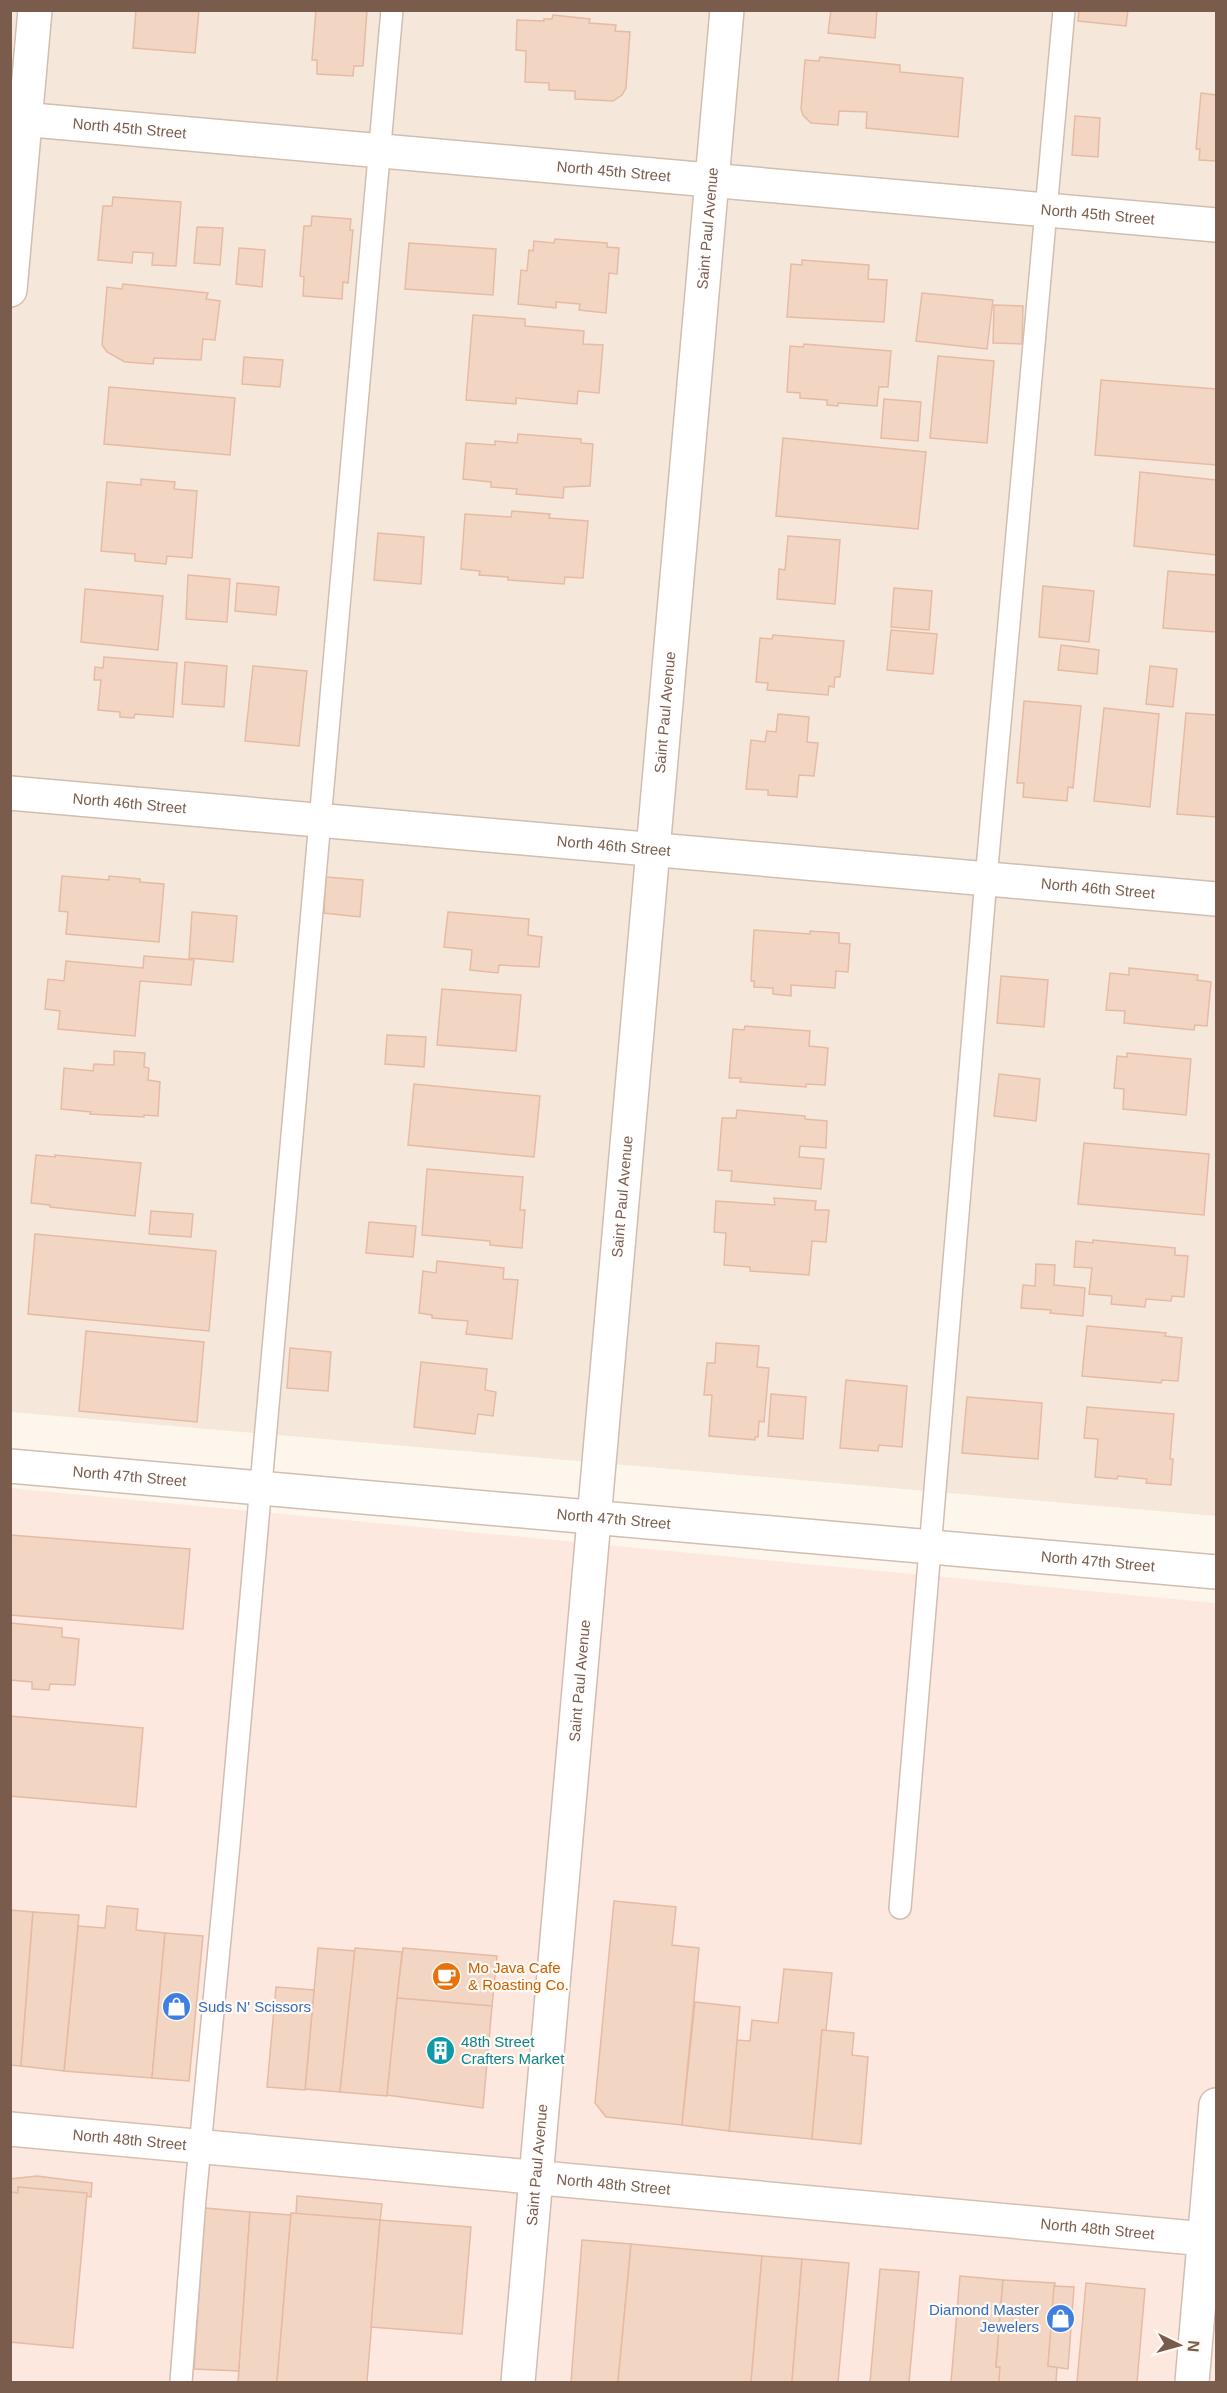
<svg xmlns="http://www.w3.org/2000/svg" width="1227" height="2393" font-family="Arial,sans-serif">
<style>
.residential{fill:#f5e8da}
.commercial{fill:#fde8e0}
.building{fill:#f3d5c3;stroke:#e6bba3;stroke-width:1.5}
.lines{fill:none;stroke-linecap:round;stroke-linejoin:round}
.lane-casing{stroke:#d1beb0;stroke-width:24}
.street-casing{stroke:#d1beb0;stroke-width:36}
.secondary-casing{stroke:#d6c0b0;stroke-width:36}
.lane{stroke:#fff;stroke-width:21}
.street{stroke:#fff;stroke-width:33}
.secondary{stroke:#fff;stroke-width:33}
.labels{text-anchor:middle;stroke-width:4.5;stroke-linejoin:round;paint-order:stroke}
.street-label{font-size:15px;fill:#7a5c4d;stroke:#fffaf3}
.food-label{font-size:15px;fill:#c56008;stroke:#fffaf3;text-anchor:start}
.shop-label{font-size:15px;fill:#366cbe;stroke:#fffaf3;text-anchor:start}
.culture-label{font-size:15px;fill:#0d838f;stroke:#fffaf3;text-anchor:start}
</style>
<rect width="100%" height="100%" fill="#fdf6ec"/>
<polygon class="residential" points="10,11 1216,11 1216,1516 11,1412"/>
<polygon class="commercial" points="10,1488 1216,1603 1216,2382 11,2382"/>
<g class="building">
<polygon points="136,10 199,10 195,53 133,48"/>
<polygon points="316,10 367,10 363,66 354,66 353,76 317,74 317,60 312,60"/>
<polygon points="831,10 877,10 875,38 828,33"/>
<polygon points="1079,10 1128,10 1126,26 1078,21"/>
<polygon points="553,15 590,19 589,23 616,25 615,31 630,32 626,88 622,95 613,101 575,99 575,91 549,90 549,83 525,82 526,51 516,50 517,20 544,21 544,19 552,19"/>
<polygon points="820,57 900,65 900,72 963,78 958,137 866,128 867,112 839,111 838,125 811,123 803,115 801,109 805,60 819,61"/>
<polygon points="1201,93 1216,95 1216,161 1199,160 1200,149 1196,149"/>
<polygon points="1075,116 1100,118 1098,157 1072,155"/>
<polygon points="113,197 181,202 176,266 152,265 153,253 133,252 132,263 98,260 103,206 112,206"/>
<polygon points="312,216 351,219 350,230 353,230 348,283 343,282 342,299 303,296 304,277 300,276 304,226 311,226"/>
<polygon points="197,227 223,228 220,265 194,263"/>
<polygon points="555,239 607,243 607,247 619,248 617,274 609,273 606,313 579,310 580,304 556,302 556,308 518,304 521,270 527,271 529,250 533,251 534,241 554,243"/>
<polygon points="409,243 496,249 493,295 405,289"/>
<polygon points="239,248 265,250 262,287 236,284"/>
<polygon points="802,260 869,265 868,279 887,280 884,322 787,317 791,264 802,265"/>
<polygon points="123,284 208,293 206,299 220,301 215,340 203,339 201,360 154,358 153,364 125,362 107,352 102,345 107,287 122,289"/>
<polygon points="922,293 993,300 987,349 916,341"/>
<polygon points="994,305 1023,306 1022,344 993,343"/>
<polygon points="473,315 525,319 525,326 584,331 583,344 603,345 599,393 578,391 577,404 516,398 516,404 466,400"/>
<polygon points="804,344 891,351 888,387 879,387 877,406 838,403 838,406 827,405 827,400 800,398 800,393 787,392 790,346 803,347"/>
<polygon points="938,356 994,361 987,443 930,438"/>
<polygon points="244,357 283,360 280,387 242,384"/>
<polygon points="1101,380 1216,389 1216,465 1095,455"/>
<polygon points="109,387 235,398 230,455 104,444"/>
<polygon points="884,399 921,402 918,441 881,438"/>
<polygon points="518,434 581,439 581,443 593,444 590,486 564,487 563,498 516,494 517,489 491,487 491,482 463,479 466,443 495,445 495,441 517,443"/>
<polygon points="783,438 926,452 918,529 776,516"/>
<polygon points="1140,472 1216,480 1216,555 1134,546"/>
<polygon points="141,479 175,482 174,489 197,491 192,558 167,556 166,564 135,561 135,554 101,551 107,482 141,485"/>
<polygon points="512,511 550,514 549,518 588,521 583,578 565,577 564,584 508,580 508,577 479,575 480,571 461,569 465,514 511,517"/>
<polygon points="378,533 424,537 421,584 374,580"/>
<polygon points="788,536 840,540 835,604 777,599 779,569 785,570"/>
<polygon points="1168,571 1216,575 1216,632 1163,628"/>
<polygon points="188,575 230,579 227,622 186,619"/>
<polygon points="237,583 279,587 276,615 235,611"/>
<polygon points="1043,586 1094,591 1089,642 1039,637"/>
<polygon points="894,588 932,591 929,630 891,627"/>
<polygon points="85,589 163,596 158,650 81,642"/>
<polygon points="891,630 937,634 933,674 887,670"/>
<polygon points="773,635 844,641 840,677 835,677 834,687 829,686 828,695 767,690 768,683 756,682 760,638 772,639"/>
<polygon points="1061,645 1099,650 1097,674 1058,670"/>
<polygon points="104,657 177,663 173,717 135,714 134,718 120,717 120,712 98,710 101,680 94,680 95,667 103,668"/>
<polygon points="185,662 227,666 224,707 182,704"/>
<polygon points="253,666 307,671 299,746 245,741"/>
<polygon points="1150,666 1177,669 1173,707 1146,704"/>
<polygon points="1024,701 1081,706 1073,788 1068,787 1067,801 1023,797 1024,783 1017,783"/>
<polygon points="1104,708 1159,714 1150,807 1094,801"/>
<polygon points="1186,713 1216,715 1216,817 1177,814"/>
<polygon points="778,714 809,717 807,742 818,743 814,776 799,775 797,797 768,795 768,790 746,789 751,740 765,742 767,731 776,732"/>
<polygon points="62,876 109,880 109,876 140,879 140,882 164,884 159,942 66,934 68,912 59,911"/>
<polygon points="326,877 363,880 360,917 324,913"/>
<polygon points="192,912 237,916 233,962 189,958"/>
<polygon points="448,912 529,919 528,935 542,937 539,967 499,965 498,973 470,970 472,950 444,947"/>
<polygon points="754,930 810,934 810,931 839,933 839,943 850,944 848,972 836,971 835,988 791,985 791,996 773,994 773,988 754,987 754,981 751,981"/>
<polygon points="144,956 194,960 191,985 140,981 135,1036 58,1029 60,1011 45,1009 48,979 64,981 66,961 143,968"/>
<polygon points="1129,968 1198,975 1197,980 1211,982 1207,1026 1195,1025 1194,1030 1124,1023 1125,1011 1106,1010 1110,973 1129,975"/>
<polygon points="1001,976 1048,980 1044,1027 997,1023"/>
<polygon points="442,989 521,995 516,1051 437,1045"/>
<polygon points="745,1026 810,1031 809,1046 828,1048 825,1085 806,1084 806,1087 740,1082 741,1078 729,1078 733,1029 744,1030"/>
<polygon points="387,1035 426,1037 424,1067 385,1064"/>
<polygon points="114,1051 145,1053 144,1067 149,1068 148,1080 160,1082 158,1116 144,1115 144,1117 90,1114 91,1112 61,1109 64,1068 93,1071 94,1064 114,1065"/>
<polygon points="1127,1053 1191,1059 1186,1115 1123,1109 1124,1089 1114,1088 1117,1056 1127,1057"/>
<polygon points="999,1074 1040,1079 1036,1121 994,1116"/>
<polygon points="414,1084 540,1096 534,1157 408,1145"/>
<polygon points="737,1110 805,1116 805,1119 827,1121 826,1148 800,1146 799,1157 824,1159 821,1189 731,1181 732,1171 718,1170 722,1118 736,1118"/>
<polygon points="1084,1143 1209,1154 1204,1215 1078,1204"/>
<polygon points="36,1155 55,1157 55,1155 141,1163 135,1216 50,1207 50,1205 31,1203"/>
<polygon points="427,1169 523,1177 520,1210 525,1210 522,1248 490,1245 490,1241 422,1235"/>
<polygon points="774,1198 816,1201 815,1210 829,1210 826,1242 812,1241 809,1275 750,1271 750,1267 724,1265 726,1233 714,1232 716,1201 775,1205"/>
<polygon points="151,1211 193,1214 191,1237 149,1234"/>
<polygon points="369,1222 416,1226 413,1257 366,1253"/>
<polygon points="35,1234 216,1251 209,1331 28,1314"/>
<polygon points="1093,1240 1175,1248 1175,1255 1188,1256 1184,1297 1172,1296 1171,1301 1146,1299 1145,1307 1111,1304 1112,1296 1089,1294 1092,1268 1074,1267 1076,1241 1093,1243"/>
<polygon points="437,1261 504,1268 503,1279 518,1280 512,1339 466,1334 468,1321 432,1318 432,1315 419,1313 423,1271 436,1273"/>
<polygon points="1036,1264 1055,1265 1054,1285 1085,1288 1083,1316 1050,1313 1051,1310 1021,1308 1023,1285 1035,1286"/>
<polygon points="1087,1326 1166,1333 1165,1336 1182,1338 1178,1381 1162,1380 1161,1383 1082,1376"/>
<polygon points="86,1331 204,1342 197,1422 79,1411"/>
<polygon points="716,1343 759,1346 757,1367 769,1368 764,1422 759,1421 758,1437 755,1437 755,1440 709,1436 712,1395 704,1395 707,1363 715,1363"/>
<polygon points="290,1348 331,1352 328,1391 287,1388"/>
<polygon points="421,1362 487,1369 485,1390 496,1392 493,1416 478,1414 475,1434 414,1427"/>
<polygon points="846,1380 907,1386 902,1447 879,1445 878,1451 840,1448"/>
<polygon points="771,1394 806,1397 803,1439 768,1436"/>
<polygon points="967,1397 1042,1403 1038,1459 962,1453"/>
<polygon points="1087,1407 1174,1414 1170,1459 1173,1459 1171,1485 1146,1483 1147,1479 1118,1476 1117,1479 1095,1477 1098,1439 1084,1438"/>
<polygon points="10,1535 190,1549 183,1629 10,1615"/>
<polygon points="10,1623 62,1628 62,1637 79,1639 75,1685 50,1684 49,1690 32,1689 32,1682 10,1680"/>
<polygon points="10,1716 143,1728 136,1807 10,1796"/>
<polygon points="614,1901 676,1907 672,1945 699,1948 682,2125 606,2117 595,2103"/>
<polygon points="107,1906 138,1909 136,1930 165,1933 152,2078 64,2071 78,1926 105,1928"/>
<polygon points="10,1910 33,1912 21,2066 10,2065"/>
<polygon points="33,1912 79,1915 64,2071 21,2066"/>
<polygon points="165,1933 203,1936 189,2081 152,2078"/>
<polygon points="318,1948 355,1951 340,2092 305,2089"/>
<polygon points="355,1948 402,1952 387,2096 340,2092"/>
<polygon points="403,1948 497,1956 492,2006 397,1998"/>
<polygon points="784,1969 832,1973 826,2030 822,2030 812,2139 729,2131 737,2040 750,2041 752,2020 778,2023"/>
<polygon points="276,1987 314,1990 305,2090 267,2087"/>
<polygon points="397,1998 492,2006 483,2108 387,2095"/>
<polygon points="695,2002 740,2007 729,2131 682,2125"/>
<polygon points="822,2030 854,2033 852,2055 868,2057 861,2144 812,2139"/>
<polygon points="37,2176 92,2183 91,2197 18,2187 18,2193 10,2192 10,2179"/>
<polygon points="18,2187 87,2193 73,2348 10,2342 10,2192 18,2193"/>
<polygon points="297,2196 382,2204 380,2220 296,2214"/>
<polygon points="205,2208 250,2212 239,2371 194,2369"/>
<polygon points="250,2212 291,2215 277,2382 238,2382"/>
<polygon points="291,2213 380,2220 367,2382 277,2382"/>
<polygon points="380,2220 471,2227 462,2334 371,2327"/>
<polygon points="582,2240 631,2244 618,2382 571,2382"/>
<polygon points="631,2244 762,2256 751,2382 618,2382"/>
<polygon points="762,2256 802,2259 792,2382 751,2382"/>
<polygon points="802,2259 849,2263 838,2382 792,2382"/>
<polygon points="880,2269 919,2272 909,2382 870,2382"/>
<polygon points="960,2276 1003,2280 996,2367 1000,2367 999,2382 951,2382"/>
<polygon points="1003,2280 1055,2283 1048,2366 1057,2367 1056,2382 999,2382 1000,2367 996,2367"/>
<polygon points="1086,2283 1145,2289 1137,2382 1077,2382"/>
<polygon points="1054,2286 1074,2287 1068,2369 1048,2366"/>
</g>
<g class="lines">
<defs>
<g id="lane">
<polyline points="900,1908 986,879 1064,10"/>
<polyline points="181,2382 195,2199 229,1845 392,10"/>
</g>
<g id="street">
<path id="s1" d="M 10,118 L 1216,225"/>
<polyline points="10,290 35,10"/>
<path id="s2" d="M 10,793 L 1216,899"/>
<path id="s3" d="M 10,1466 L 1216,1572"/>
<path id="s4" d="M 518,2382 L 727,10"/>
<polyline points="1192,2382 1216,2105"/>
</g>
<g id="secondary">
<path id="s5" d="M 10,2129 L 1216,2240"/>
</g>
</defs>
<use href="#lane" class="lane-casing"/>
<use href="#street" class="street-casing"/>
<use href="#secondary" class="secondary-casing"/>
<use href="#lane" class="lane"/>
<use href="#street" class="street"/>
<use href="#secondary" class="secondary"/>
</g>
<defs>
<symbol id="cafe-disc" viewBox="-11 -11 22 22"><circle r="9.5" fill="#e8710a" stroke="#fffaf3"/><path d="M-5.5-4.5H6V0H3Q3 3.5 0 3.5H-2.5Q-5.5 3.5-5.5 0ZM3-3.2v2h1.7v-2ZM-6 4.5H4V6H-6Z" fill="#fff"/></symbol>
<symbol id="shop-disc" viewBox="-11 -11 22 22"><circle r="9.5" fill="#3f7fe0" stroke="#fffaf3"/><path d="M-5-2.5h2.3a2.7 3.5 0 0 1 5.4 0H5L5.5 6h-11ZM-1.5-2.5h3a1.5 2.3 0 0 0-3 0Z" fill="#fff"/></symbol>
<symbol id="building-disc" viewBox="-11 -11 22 22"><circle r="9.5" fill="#0f9aa8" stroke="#fffaf3"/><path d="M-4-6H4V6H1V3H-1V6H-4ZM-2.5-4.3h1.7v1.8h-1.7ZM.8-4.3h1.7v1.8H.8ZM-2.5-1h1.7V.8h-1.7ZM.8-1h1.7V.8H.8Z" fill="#fff"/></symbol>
</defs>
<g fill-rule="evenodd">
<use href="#cafe-disc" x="430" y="1960" width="33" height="33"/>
<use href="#shop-disc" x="160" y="1990" width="33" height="33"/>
<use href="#building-disc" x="424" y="2034" width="33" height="33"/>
<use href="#shop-disc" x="1044" y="2302" width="33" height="33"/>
</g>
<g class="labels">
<g class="street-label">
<text dy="5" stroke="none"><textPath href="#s1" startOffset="120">North 45th Street</textPath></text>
<text dy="5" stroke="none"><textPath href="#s1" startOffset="606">North 45th Street</textPath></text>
<text dy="5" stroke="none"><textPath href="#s1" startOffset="1092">North 45th Street</textPath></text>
<text dy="5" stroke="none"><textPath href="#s4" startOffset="2162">Saint Paul Avenue</textPath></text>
<text dy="5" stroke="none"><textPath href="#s4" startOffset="1676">Saint Paul Avenue</textPath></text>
<text dy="5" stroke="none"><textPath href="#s2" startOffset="120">North 46th Street</textPath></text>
<text dy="5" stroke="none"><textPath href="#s2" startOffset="606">North 46th Street</textPath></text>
<text dy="5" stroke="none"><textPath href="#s2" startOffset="1092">North 46th Street</textPath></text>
<text dy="5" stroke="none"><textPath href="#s4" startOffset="1190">Saint Paul Avenue</textPath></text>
<text dy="5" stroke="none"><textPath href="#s3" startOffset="120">North 47th Street</textPath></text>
<text dy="5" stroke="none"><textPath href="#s3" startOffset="606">North 47th Street</textPath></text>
<text dy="5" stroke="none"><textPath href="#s3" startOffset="1092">North 47th Street</textPath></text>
<text dy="5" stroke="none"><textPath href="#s4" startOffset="704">Saint Paul Avenue</textPath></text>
<text dy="5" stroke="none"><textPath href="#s5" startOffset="120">North 48th Street</textPath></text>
<text dy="5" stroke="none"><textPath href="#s4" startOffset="218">Saint Paul Avenue</textPath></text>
<text dy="5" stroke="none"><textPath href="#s5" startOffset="606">North 48th Street</textPath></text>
<text dy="5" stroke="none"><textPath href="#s5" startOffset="1092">North 48th Street</textPath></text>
</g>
<g class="food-label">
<text x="468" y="1973">Mo Java Cafe<tspan x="468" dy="17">&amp; Roasting Co.</tspan></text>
</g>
<g class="shop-label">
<text x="198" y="2012">Suds N' Scissors</text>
<text x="1039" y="2315" text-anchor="end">Diamond Master<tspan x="1039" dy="17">Jewelers</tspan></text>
</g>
<g class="culture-label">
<text x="461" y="2047">48th Street<tspan x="461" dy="17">Crafters Market</tspan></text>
</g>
</g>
<rect width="1227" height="2393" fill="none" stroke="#7a5c4d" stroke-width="24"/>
<g transform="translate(1179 2345) rotate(95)" stroke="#fffaf3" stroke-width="4.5" paint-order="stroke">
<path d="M0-4.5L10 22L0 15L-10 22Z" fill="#7a5c4d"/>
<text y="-9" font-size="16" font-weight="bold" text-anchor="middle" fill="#7a5c4d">N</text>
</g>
</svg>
